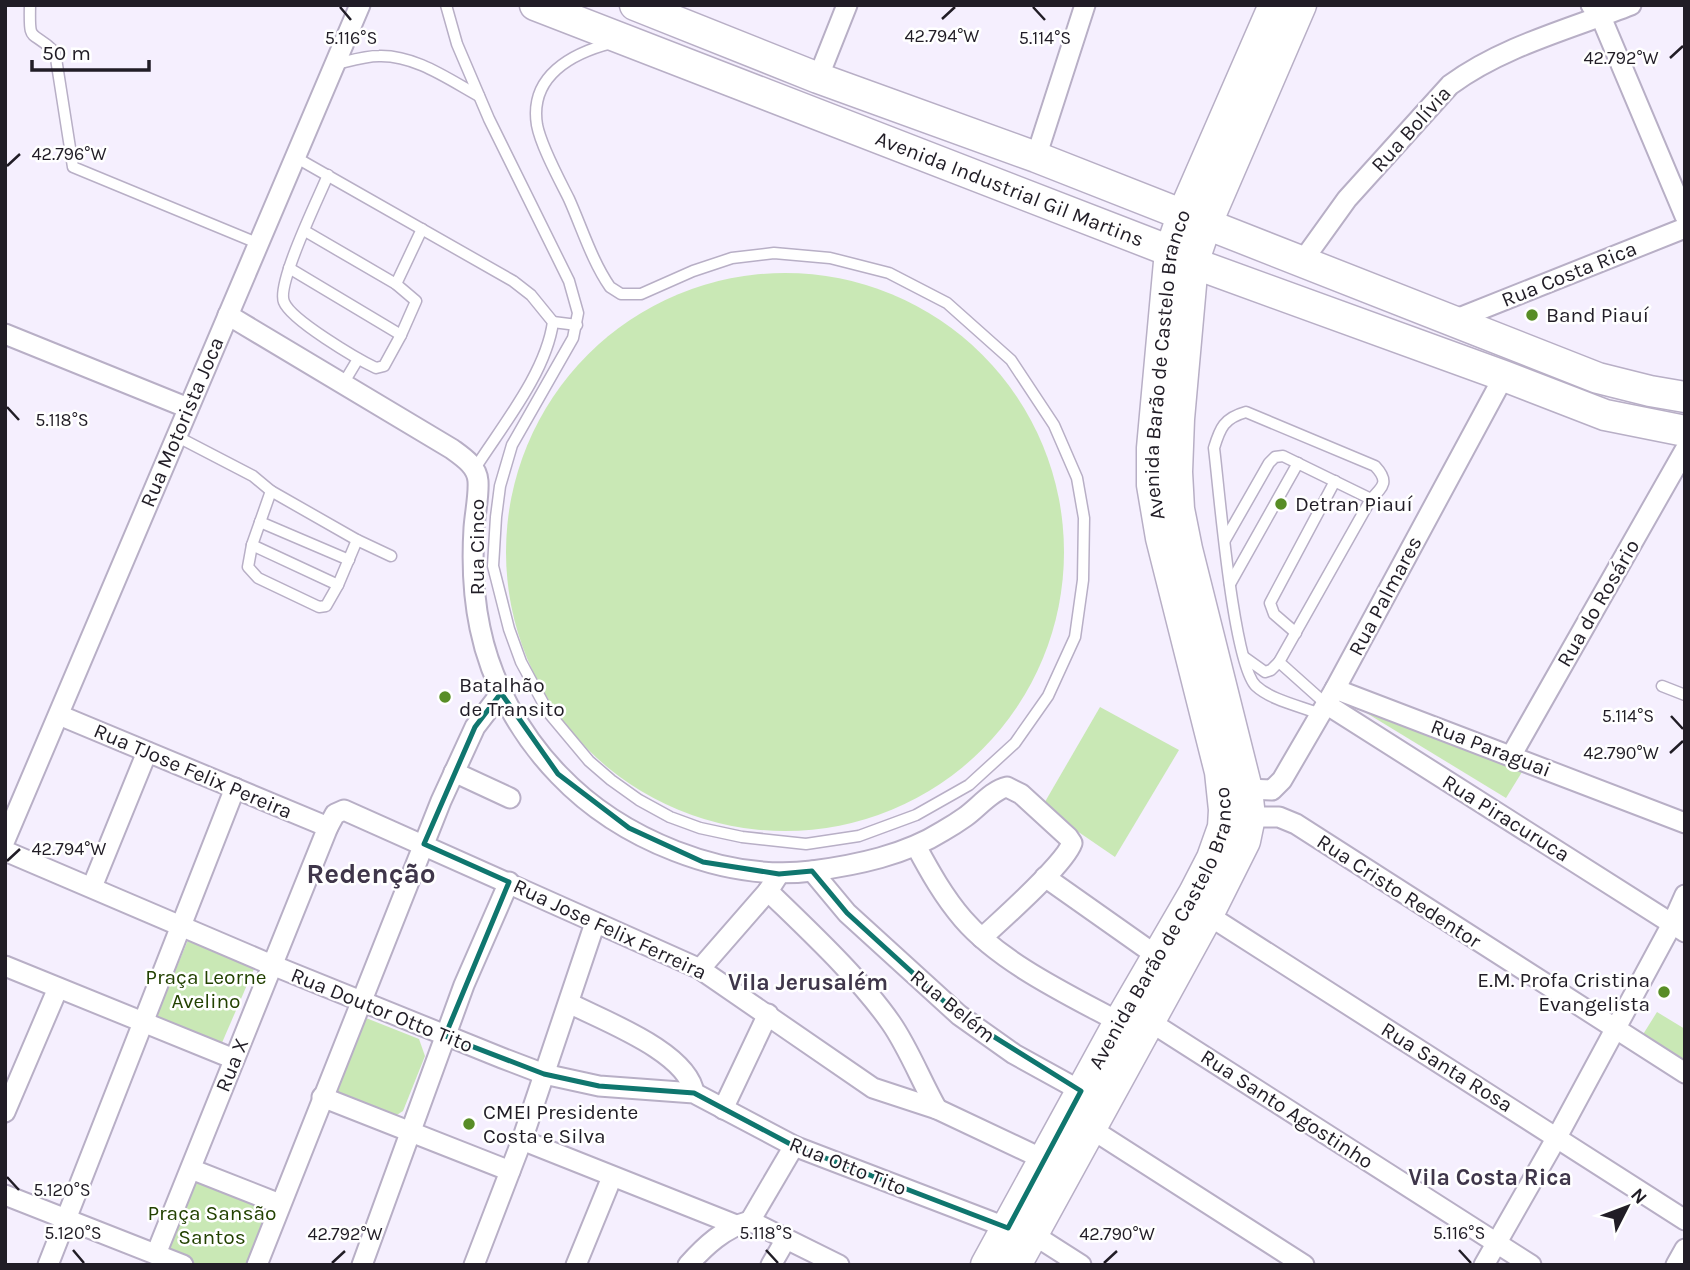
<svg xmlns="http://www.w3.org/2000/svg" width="1690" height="1270" font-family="Karla,sans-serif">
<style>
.green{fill:#c9e8b5}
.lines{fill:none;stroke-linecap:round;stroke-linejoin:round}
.service-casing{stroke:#b8afc6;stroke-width:13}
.minor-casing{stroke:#b8afc6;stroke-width:23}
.primary-casing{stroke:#b8afc6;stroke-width:33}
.service{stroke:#fff;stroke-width:10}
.minor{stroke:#fff;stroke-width:19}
.primary{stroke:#fff;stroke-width:30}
.marked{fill:none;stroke:#0f766e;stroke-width:5;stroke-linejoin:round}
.ticks{fill:none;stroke:#211d26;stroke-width:2.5}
.poi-dot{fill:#588d26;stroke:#fff;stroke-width:2.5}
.labels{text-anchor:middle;stroke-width:5;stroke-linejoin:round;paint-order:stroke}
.street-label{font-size:21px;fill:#211d26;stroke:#fff}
.poi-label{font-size:21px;fill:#211d26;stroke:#fff;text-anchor:start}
.park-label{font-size:21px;fill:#224101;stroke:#fff}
.neighbourhood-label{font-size:23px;font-weight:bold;fill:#3f364a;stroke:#fff}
.district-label{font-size:28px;font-weight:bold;fill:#3f364a;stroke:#fff}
.ticks-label{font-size:18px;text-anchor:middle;fill:#211d26;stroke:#fff;stroke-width:5;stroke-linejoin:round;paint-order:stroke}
</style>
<rect width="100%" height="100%" fill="#f5effe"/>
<g class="green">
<circle cx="785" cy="552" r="279"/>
<polygon points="1350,703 1522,772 1506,798"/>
<polygon points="1100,707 1179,750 1115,857 1042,807"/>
<polygon points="191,933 257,962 221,1045 156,1016"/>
<polygon points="1657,1012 1685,1029 1685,1063 1642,1036"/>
<polygon points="361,1016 419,1039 425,1056 403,1111 392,1118 330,1094"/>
<polygon points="191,1173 275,1210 251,1265 199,1265 159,1249"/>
</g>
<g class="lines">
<defs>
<g id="service">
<path d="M 30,5 C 29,46 31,28 55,52 L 73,167 L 257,243"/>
<path d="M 446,5 L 457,44 L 489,119 L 569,281 L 578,313 L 573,338 L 512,445 L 500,486 L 496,517 L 493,566 L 509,629 L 521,662 L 548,712 L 589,761 L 611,780 L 639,800 L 670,817 L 700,828 L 742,837 L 806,844 L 859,836 L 916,815 L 969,785 L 1015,743 L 1048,696 L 1075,637 L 1083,580 L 1084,518 L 1077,478 L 1054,425 L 1011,360 L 947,303 L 889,273 L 830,258 L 774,253 L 732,258 L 693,271 L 641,294 L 621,294 L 610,287 C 592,261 582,228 569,199 C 559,179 541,146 537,125 C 529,76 572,53 612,43"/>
<path d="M 336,64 C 349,61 365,56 379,56 C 415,55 448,79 479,96"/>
<path d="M 295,157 L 513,281 L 531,295 L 553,322 C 546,373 502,426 474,470"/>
<path d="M 305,231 L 396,284 L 416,301 L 401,335 L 384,366 L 376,368 C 357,359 291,320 284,302 C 276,284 319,197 328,175"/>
<polyline points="289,268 401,335"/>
<polyline points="396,284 422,229"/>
<polyline points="553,322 577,325"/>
<polyline points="343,384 358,359"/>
<polyline points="176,436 253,476 271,491 357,540 391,556"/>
<polyline points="271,491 252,545 248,567 258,578 319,607 326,606 338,585 357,540"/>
<polyline points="260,522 349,560"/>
<polyline points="1225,540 1269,463 1275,457 1283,456 1371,499"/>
<polyline points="252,545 338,585"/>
<polyline points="1230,584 1298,463"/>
<polyline points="1296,633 1274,614 1270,603 1335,481"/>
<polyline points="1244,657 1265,672 1271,670 1279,662"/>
<polyline points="1662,686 1685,695"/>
<path d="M 1320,714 C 1300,706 1271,700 1256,686 C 1233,664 1219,488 1214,448 C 1220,428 1224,418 1246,412 L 1375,466 C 1389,481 1384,486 1371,499 L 1279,662 L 1326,704"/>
</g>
<g id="minor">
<polyline points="1591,5 1601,17 1685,216"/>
<polyline points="818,78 847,5"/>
<polyline points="1036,157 1085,5"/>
<path d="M 1301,263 L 1347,199 L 1450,85 C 1503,46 1570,29 1631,5"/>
<path d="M 228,315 L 452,449 C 463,457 477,466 478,481 C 479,496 475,513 474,528 C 472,561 473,595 480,628 C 491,682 520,735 559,775 C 620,839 724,882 812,871 C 857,865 905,855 943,831 C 950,827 958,822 965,817 C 978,808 992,790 1007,787 L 1021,794 L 1068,837 L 1072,843 C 1064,865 1002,919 982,938"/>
<polyline points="1454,320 1685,228"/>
<polyline points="5,334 188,408"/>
<polyline points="1335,689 1685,823"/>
<polyline points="1326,704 1685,932"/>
<polyline points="59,715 328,827"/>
<polyline points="1511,756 1685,450"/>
<polyline points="454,772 510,798"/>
<polyline points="1247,789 1272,790 1282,780 1335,689 1504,376"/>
<polyline points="1250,817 1279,817 1296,824 1685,1073"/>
<polyline points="5,840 360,5"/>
<path d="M 916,846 C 930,872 944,897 963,919 C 1001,963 1069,995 1119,1022"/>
<polyline points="5,851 272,965 502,1058 544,1074 599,1086 694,1093 794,1146 1008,1228 1034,1235 1081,1265"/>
<polyline points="812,871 847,913 959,1015 1014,1054 1081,1091"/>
<path d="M 779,874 L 768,891 C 808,930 859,977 891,1023 C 909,1049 921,1081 937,1109"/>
<polyline points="1045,877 1157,956"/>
<polyline points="92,887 147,752"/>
<polyline points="1208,915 1685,1220"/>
<polyline points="5,966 234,1059"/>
<polyline points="700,969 768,891"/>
<path d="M 569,1003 C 604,1021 688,1052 694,1093"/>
<polyline points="1149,1021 1531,1265"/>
<polyline points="322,1097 510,1171"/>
<polyline points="723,1109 768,1014"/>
<polyline points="5,1112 58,988"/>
<polyline points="1090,1128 1304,1265"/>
<polyline points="522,1140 736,1225"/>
<polyline points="191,1169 280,1204"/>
<polyline points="5,1195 183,1265"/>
<polyline points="750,1221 794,1146"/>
<polyline points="156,1254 328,827 335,814 344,810 700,969 873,1088 937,1109 1045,1160"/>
<polyline points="48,1265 235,788"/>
<polyline points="257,1265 441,801 475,727 501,693"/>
<polyline points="362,1265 464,985 509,882"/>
<polyline points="474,1265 522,1140 595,923"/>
<polyline points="576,1265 612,1177"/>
<path d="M 688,1265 C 705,1246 724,1228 750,1221 L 839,1265"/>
<polyline points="771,1265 786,1239"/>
<polyline points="1484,1265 1557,1137 1672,924 1685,895"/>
<polyline points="1676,1265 1685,1249"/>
</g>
<g id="primary">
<path id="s1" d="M 535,5 L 1170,251 L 1193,263 L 1504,376 L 1605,415 L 1685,431"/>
<polyline points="635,5 818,78 1036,157 1598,378 1650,391 1685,397"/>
<path id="s2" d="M 986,1265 L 1119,1022 L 1194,893 L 1212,858 L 1223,827 L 1224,810 L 1220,772 L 1161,538 L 1152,485 L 1152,448 L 1170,251 L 1182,216 L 1274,5"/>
<polyline points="1016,1265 1208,915 1245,841 1250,817 1247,789 1187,549 1179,509 1177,472 1179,419 1193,263 1206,225 1301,5"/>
</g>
</defs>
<use href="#service" class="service-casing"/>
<use href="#minor" class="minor-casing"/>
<use href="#primary" class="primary-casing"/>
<use href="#service" class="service"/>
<use href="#minor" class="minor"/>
<use href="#primary" class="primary"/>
</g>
<path class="marked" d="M 501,693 L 558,774 L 629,828 L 703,862 L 779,874 L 812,871 L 847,913 L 959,1015 L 1081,1091 L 1008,1228 L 794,1146 L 694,1093 L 599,1086 L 544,1074 L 445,1036 L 509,882 L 424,844 L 475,727 Z"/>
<path class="ticks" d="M 340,7 L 351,20M 1033,7 L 1045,20M 942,19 L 955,7M 1670,58 L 1683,46M 7,166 L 20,154M 7,407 L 19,420M 1671,716 L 1683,729M 1670,753 L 1683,741M 7,861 L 20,849M 7,1177 L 19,1190M 73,1250 L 84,1263M 766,1250 L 778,1263M 1459,1250 L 1471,1263M 332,1263 L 345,1251M 1104,1263 L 1117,1251"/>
<g class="poi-dot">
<circle cx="1532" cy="315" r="7"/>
<circle cx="1281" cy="504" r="7"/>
<circle cx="445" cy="697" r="7"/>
<circle cx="1664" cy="992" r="7"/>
<circle cx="469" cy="1124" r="7"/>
</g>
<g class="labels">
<g class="street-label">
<text transform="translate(1411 129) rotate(-48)" y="7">Rua Bolívia</text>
<text dy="7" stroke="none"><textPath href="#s1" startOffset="509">Avenida Industrial Gil Martins</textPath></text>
<text transform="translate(1569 274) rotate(-22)" y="7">Rua Costa Rica</text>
<text dy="7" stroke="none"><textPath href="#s2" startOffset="970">Avenida Barão de Castelo Branco</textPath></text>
<text transform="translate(182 422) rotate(-67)" y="7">Rua Motorista Joca</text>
<text transform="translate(477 547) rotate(-90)" y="7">Rua Cinco</text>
<text transform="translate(1385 596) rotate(-62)" y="7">Rua Palmares</text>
<text transform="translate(1598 603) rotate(-60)" y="7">Rua do Rosário</text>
<text transform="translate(1491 748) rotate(21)" y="7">Rua Paraguai</text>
<text transform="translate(193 771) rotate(23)" y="7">Rua TJose Felix Pereira</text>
<text transform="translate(1506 818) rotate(32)" y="7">Rua Piracuruca</text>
<text transform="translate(1399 891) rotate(33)" y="7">Rua Cristo Redentor</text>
<text dy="7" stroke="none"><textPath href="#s2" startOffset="382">Avenida Barão de Castelo Branco</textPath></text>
<text transform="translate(610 929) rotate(25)" y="7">Rua Jose Felix Ferreira</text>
<text transform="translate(953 1006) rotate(39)" y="7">Rua Belém</text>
<text transform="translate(382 1010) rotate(22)" y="7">Rua Doutor Otto Tito</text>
<text transform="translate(232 1065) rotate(-68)" y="7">Rua X</text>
<text transform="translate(1447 1067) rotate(32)" y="7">Rua Santa Rosa</text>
<text transform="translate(1287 1109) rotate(33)" y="7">Rua Santo Agostinho</text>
<text transform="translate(848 1166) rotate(22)" y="7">Rua Otto Tito</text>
</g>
<g class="poi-label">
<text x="1546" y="322">Band Piauí</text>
<text x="1295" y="511">Detran Piauí</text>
<text x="459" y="692">Batalhão<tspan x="459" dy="24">de Transito</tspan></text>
<text x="1650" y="987" text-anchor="end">E.M. Profª Cristina<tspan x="1650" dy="24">Evangelista</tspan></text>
<text x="483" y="1119">CMEI Presidente<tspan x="483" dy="24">Costa e Silva</tspan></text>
</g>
<g class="park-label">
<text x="206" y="984">Praça Leorne<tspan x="206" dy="24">Avelino</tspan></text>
<text x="212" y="1220">Praça Sansão<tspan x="212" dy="24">Santos</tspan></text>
</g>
<g class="neighbourhood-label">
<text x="808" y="990">Vila Jerusalém</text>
<text x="1490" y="1185">Vila Costa Rica</text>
</g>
<g class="district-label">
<text x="371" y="883">Redenção</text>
</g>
</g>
<g class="ticks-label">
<text x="942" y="42">42.794°W</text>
<text x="351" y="44">5.116°S</text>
<text x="1045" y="44">5.114°S</text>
<text x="1621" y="64">42.792°W</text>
<text x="69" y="160">42.796°W</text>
<text x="62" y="426">5.118°S</text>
<text x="1628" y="722">5.114°S</text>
<text x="1621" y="759">42.790°W</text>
<text x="69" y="855">42.794°W</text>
<text x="62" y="1196">5.120°S</text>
<text x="73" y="1239">5.120°S</text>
<text x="766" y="1239">5.118°S</text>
<text x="1459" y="1239">5.116°S</text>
<text x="345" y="1240">42.792°W</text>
<text x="1117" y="1240">42.790°W</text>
</g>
<rect width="1690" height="1270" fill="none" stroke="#211d26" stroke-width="14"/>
<g transform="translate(1627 1207) rotate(48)" stroke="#ffffff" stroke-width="5" paint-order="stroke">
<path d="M0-5L12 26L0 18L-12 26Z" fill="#211d26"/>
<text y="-10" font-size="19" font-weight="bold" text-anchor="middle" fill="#211d26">N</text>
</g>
<path d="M32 60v10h117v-10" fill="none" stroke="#211d26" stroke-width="3.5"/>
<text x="42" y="60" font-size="21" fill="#211d26" stroke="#ffffff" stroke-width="5" paint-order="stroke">50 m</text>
</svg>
